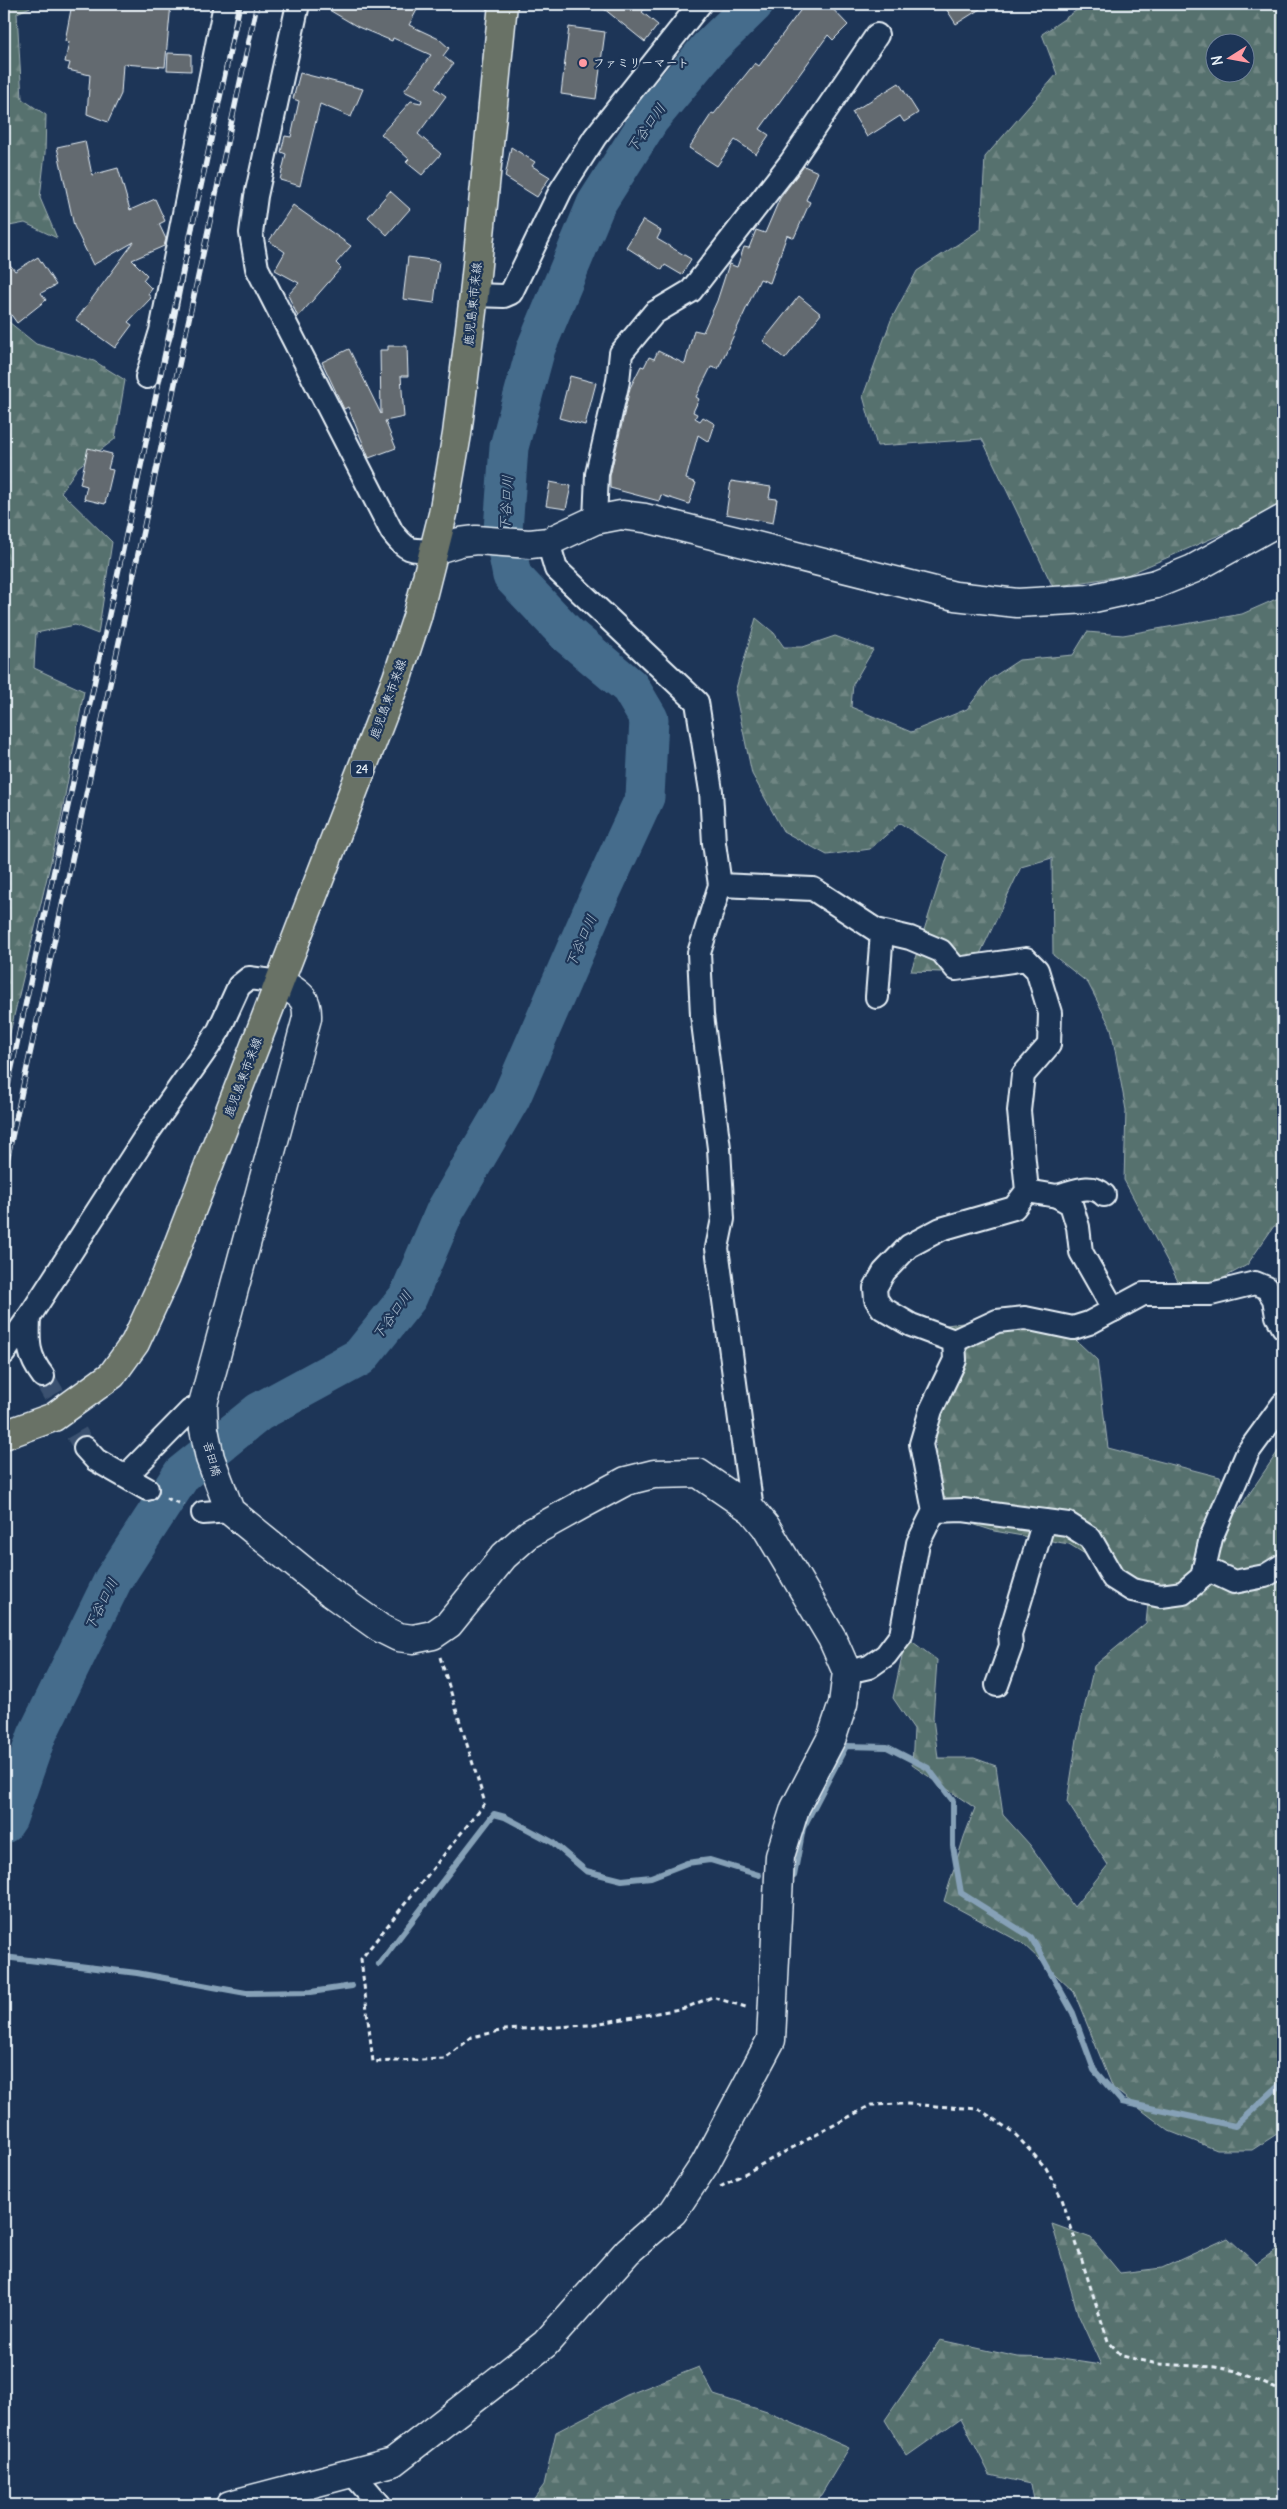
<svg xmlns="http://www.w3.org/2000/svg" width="1287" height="2509" font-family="Delius,'Klee One',sans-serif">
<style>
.forest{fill:url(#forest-firs);stroke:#a0b1b3;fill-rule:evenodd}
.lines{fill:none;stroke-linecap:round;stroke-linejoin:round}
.stream{stroke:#86a1b7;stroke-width:6}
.river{stroke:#456c8c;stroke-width:39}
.building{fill:#646a6f;stroke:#e8f1f8}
.street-tunnel{stroke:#3b516f;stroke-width:22;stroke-dasharray:22 11;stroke-linecap:butt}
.street-casing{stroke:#e8f1f8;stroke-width:26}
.secondary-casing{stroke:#e8f1f8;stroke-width:31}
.primary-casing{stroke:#e8f1f8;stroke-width:31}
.path{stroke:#e8f1f8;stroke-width:3;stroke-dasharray:5 4;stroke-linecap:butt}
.street{stroke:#1d3557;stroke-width:22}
.secondary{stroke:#1d3557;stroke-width:28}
.primary{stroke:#697266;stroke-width:28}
.rail-casing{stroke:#e8f1f8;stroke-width:5.5}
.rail{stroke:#1d3557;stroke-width:4;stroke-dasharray:11;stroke-linecap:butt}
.poi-dot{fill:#ff9aa2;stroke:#1d3557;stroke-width:2}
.labels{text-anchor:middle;stroke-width:4.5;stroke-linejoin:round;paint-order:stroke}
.shield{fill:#1d3557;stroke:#abb9c8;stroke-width:1}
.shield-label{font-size:11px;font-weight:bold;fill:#e8f1f8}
.poi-label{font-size:12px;font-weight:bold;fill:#e8f1f8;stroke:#1d3557;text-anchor:start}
.street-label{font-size:12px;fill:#e8f1f8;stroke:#1d3557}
.water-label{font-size:14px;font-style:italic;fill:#afc2d2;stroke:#1d3557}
</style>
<defs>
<pattern id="forest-firs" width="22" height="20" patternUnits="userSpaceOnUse" patternTransform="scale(1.25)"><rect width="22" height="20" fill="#57716e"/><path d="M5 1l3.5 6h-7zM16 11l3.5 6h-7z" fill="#6f8683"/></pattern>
</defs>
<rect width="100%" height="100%" fill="#1d3557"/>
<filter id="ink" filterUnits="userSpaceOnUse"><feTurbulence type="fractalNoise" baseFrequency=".02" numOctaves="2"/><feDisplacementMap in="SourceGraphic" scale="10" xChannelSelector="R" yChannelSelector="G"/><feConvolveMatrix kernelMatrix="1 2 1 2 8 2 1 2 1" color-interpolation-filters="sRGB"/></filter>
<g filter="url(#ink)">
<g class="forest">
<polygon points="4,4 37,4 17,13 22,99 46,115 45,153 40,198 57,238 25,223 4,227"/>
<path d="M 1086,4 L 1283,4 L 1283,503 L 1252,521 L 1127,575 L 1053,587 L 982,439 L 877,446 L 863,396 L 891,320 L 917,271 L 981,229 L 985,157 L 1057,74 L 1042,34 ZM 1214,42 L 1244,42 L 1244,72 L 1214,72 Z"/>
<polygon points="4,318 36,344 94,361 125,380 115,439 78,467 61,492 112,542 98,634 75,625 36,633 34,668 84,691 60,823 4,1058"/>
<polygon points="1283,596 1283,1227 1274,1226 1247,1265 1187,1298 1124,1180 1126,1110 1111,1028 1088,983 1053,955 1052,858 1021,867 971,973 911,971 948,855 900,823 870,849 827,855 783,831 752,774 735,692 756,618 774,633 784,647 803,647 835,636 873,650 853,684 851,707 911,732 967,709 990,679 1019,660 1073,655 1087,632 1123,635 1242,614"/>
<polygon points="963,1323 982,1327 1061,1326 1097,1360 1108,1448 1220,1477 1237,1512 1283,1444 1283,2130 1252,2150 1217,2150 1169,2131 1113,2088 1074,1992 1022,1943 944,1901 964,1837 975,1808 912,1765 914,1729 893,1698 906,1637 937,1660 933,1718 938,1758 974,1758 996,1766 1003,1815 1030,1845 1074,1907 1108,1865 1067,1802 1077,1739 1094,1666 1146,1623 1149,1594 1069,1544 994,1531 941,1514 935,1427 965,1354 921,1328"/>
<polygon points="1052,2224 1091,2238 1120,2273 1162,2268 1228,2238 1256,2264 1283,2245 1283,2505 1035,2505 1031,2484 990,2475 961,2418 907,2456 885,2420 940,2340 1018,2357 1055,2358 1101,2365 1078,2314"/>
<polygon points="699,2367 714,2395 767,2412 849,2448 815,2505 529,2505 544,2485 556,2432 627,2395"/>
</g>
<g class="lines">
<g class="stream">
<polyline points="794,1876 803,1828 846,1746 887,1747 928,1768 953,1801 953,1846 961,1893 1031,1937 1073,2013 1094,2070 1122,2102 1235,2126 1283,2082"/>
<polyline points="4,1957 137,1973 246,1993 311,1992 352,1986"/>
<polyline points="379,1964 494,1814 505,1817 552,1842 586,1871 622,1880 651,1877 687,1863 710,1860 759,1875"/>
</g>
<polyline class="river" points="4,1824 8,1818 37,1735 113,1580 182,1474 259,1412 360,1357 408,1297 445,1211 511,1098 595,905 645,797 649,719 630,687 568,635 512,576 503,530 509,447 536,348 596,204 650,119 708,49 754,4"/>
</g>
<g class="building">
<polygon points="72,4 171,4 165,67 123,64 121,94 108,122 87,114 90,75 68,70 70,63 65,62 69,42 65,41"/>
<polygon points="319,4 408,4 418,8 409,25 439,39 449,48 443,56 453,64 435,88 446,96 418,134 441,154 422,175 406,162 409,159 381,134 411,101 421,103 422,100 404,91 431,55 393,38 392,41 358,27"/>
<polygon points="598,4 649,4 642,12 658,25 645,42"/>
<polygon points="805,4 828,4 848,25 833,40 828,35 760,129 769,135 756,154 735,140 717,166 689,148 712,113 714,114 755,63 759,66"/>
<polygon points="943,4 988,4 956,24"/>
<polygon points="569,27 605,32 596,99 561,94"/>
<polygon points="168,53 191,54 191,71 167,70"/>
<polygon points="300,73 363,89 351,117 320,104 300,186 280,180 286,154 281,152 285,136 291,137 299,101 293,99"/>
<polygon points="899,83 918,113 904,122 900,116 867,137 852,112"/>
<polygon points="85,141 92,175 118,168 130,210 155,199 165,221 159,224 166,239 164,246 132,260 147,275 143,280 152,289 148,294 151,298 128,322 132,325 115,348 76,320 134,242 93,265 74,226 57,147"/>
<polygon points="511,147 535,162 532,166 550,177 537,197 505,177"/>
<polygon points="804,166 818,172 806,200 810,202 794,238 787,235 770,283 760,279 718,369 711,367 696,397 699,399 693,412 697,414 695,418 700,421 703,417 715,424 709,442 698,435 686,479 696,483 689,504 661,495 659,501 610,488 610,476 630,388 641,366 644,367 649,357 654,359 658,351 685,364 694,330 703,332 717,301 729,264 737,267 744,247 749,248 756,230 765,233 780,198"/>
<polygon points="390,191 410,209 387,235 368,217"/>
<polygon points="293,205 351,246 336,263 341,268 298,317 288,295 299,283 275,270 285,252 269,241"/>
<polygon points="643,220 661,231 657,239 691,259 682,275 665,265 662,270 626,247"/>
<polygon points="4,257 15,271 38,257 56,285 41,293 46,300 17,323 4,305"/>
<polygon points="408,257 439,261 434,303 403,299"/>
<polygon points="799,296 821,314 785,359 763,341"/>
<polygon points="388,346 407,346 408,376 401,376 404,417 385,421 396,448 369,458 348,407 344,409 322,362 349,349 381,414 380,350 388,350"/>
<polygon points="570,376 596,383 585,425 559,418"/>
<polygon points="88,448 112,454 108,469 113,470 105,504 84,499 87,486 80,484"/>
<polygon points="731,481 771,487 769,498 777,499 773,523 726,514"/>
<polygon points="550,482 571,486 566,509 546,506"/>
</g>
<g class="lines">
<polyline class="street-tunnel" points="43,1376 85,1448"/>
<defs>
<g id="street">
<path d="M 298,4 L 256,196 L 251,233 L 257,268 L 392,532 C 407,551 410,551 434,550"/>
<polyline points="474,295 504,296 511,293 561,190 595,137 700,4"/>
<polyline points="147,377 161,331 225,4"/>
<polyline points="595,520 597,474 618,381 621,353 654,313 691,291 791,162 877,35"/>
<polyline points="548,542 556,569 697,702 711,791 714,843 720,885 699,953 702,1015 719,1148 723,1219 717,1248 752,1510"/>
<polyline points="720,885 813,889 876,930 910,938 941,951 956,969 1026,959 1037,970 1050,1013 1049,1045 1023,1075 1019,1111 1027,1191 1014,1208 941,1229 909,1246 884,1272 875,1288 876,1299 882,1308 911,1325 954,1341 955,1360 931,1410 921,1444 934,1511 918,1543 901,1635 886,1655 869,1667 847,1672"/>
<polyline points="877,997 882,932"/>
<polyline points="1027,1191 1057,1196 1071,1204 1078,1227 1081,1252 1114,1310"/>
<path d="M 1057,1196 C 1073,1192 1091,1182 1104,1195"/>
<polyline points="954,1341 997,1321 1025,1318 1073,1328 1089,1323 1143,1294 1211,1294 1255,1283 1267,1288 1274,1299 1277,1316 1283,1327"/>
<polyline points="4,1353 29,1317"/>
<path d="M 43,1376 C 27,1355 28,1342 29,1317 L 149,1131 L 208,1047 L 219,1030 L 239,986 L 249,978 L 280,982"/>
<polyline points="85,1448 96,1460 147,1489"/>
<polyline points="126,1476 190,1411 203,1404"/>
<polyline points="934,1511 963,1510 1068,1524 1090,1538 1113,1578 1132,1590 1161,1596 1183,1593 1202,1577 1211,1538 1248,1452 1283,1404"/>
<polyline points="203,1513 230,1511"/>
<polyline points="1204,1568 1234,1582 1265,1576 1283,1565"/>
<polyline points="997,1685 1011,1646 1010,1634 1044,1521"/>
<polyline points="353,2474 380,2505"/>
</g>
<g id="secondary">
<polyline points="434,550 460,542 476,540 530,544 548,542 595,520 621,515 645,518 955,596 1017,603 1089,599 1156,584 1193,569 1283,519"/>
<path d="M 230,2505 L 393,2462 L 545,2344 L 628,2251 L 673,2212 L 705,2164 L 771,2040 L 780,1856 L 795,1808 L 832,1737 L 843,1704 L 847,1672 L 832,1638 L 766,1527 L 752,1510 L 698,1473 L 654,1474 L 626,1481 L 583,1504 L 529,1534 L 504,1556 L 449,1624 L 433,1635 L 413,1639 L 398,1637 L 380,1628 L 331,1593 L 230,1511 L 210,1458 L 204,1429 L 203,1404 L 307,1018 C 308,995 297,993 280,982"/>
</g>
<polyline id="primary" points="4,1435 54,1417 112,1375 135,1343 166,1276 397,678 417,617 443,514 457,434 474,295 503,4"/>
</defs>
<use href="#street" class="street-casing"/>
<use href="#secondary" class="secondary-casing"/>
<use href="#primary" class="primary-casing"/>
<g class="path">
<polyline points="166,1498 184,1505"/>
<polyline points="440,1657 485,1803 361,1959 373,2062 444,2059 472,2037 505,2030 589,2025 685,2008 712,1997 749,2008"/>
<polyline points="720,2187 871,2105 906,2104 979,2109 1014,2133 1046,2168 1062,2199 1108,2341 1122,2356 1158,2364 1215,2367 1237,2371 1283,2392"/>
</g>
<use href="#street" class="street"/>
<use href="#secondary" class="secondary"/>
<use href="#primary" class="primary"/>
<defs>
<g id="rail">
<polyline points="4,1104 240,4"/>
<polyline points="4,1174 257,4"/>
</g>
</defs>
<use href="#rail" class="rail-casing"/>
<use href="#rail" class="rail"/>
</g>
</g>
<circle class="poi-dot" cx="583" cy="63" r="5"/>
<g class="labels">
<rect class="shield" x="351" y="760.5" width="22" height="17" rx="4"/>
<g class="shield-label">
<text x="362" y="773">24</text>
</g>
<g class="poi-label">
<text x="593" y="67">ファミリーマート</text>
</g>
<g class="street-label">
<text transform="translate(473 304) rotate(-84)" y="4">鹿児島東市来線</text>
<text transform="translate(388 699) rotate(-70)" y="4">鹿児島東市来線</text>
<text transform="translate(243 1077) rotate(-69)" y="4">鹿児島東市来線</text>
<text transform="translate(212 1459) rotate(74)" y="4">吾田橋</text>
</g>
<g class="water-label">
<text transform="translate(646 128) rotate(-55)" y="5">下谷口川</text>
<text transform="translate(506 503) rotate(-87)" y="5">下谷口川</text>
<text transform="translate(581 941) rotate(-66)" y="5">下谷口川</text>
<text transform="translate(392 1315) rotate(-54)" y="5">下谷口川</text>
<text transform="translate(101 1604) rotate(-63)" y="5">下谷口川</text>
</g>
</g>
<rect width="1287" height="2509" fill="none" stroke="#1d3557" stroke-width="20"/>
<rect x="10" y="10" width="1267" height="2489" fill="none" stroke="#e8f1f8" stroke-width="2" filter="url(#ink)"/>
<g transform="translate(1230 58) rotate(259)"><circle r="24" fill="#1d3557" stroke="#6e8097"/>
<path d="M0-4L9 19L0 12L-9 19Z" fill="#ff9aa2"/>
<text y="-8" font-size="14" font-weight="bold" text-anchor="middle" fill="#e8f1f8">N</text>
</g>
</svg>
